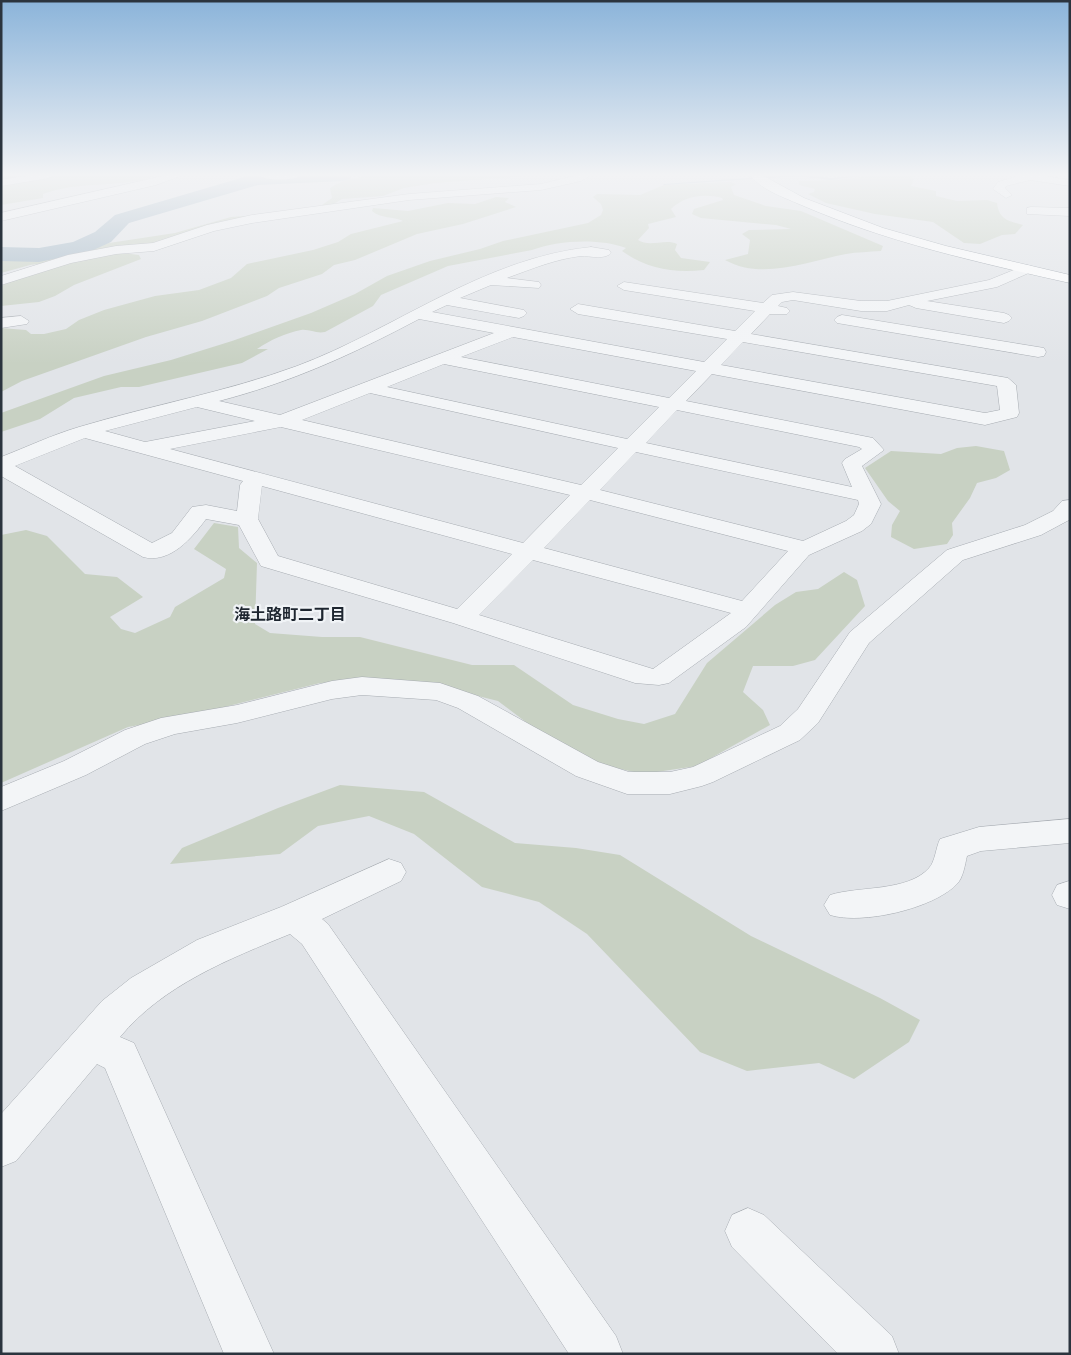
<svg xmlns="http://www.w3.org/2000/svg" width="1071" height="1355" font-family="'Exo 2','Noto Sans JP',sans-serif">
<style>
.green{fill:#c8d1c3}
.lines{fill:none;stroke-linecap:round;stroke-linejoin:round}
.stream{fill:#a0b5c4;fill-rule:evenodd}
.river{fill:#a0b5c4;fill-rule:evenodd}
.street-casing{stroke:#a7acb2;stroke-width:1}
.highway-casing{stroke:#8a939d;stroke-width:1}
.street{fill:#f3f5f7;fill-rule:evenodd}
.highway{fill:#fff;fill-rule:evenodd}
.labels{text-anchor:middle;stroke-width:4.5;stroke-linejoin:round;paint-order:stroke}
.neighbourhood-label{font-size:16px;font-weight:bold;fill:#1d252f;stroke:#f0f3f6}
</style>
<rect width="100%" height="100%" fill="#e1e4e8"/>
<g class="green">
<path d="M 1,175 L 158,175 C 121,189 80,180 43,194 L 43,198 L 1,205 Z"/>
<path d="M 425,175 L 538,175 L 435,183 L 404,188 L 383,196 L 342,199 L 332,205 L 322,205 L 332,198 L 330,188 C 357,170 394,177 425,175 Z"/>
<path d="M 876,175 L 919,175 L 910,177 L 914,179 L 911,186 L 936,191 L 936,196 L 957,201 L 987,200 L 997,203 C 999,220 1009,221 1023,225 L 1015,234 L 1002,235 L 980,244 L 964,243 L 933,222 L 875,214 L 826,203 L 808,194 L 814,192 L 815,189 L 799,185 L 799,181 L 837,180 Z"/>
<path d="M 730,182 L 736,184 L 731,187 L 734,195 L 766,206 L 801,211 L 883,246 L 881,251 C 869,252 857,252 846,254 C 808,261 762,281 725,260 L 748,254 L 750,240 L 742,234 L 749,230 L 791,229 L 776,225 L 701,218 L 692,214 L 694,209 L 723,200 L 722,198 C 704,193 684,196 671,209 L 676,217 L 648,224 L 649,228 L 638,240 C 650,248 665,238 677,244 L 675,250 L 681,258 L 710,262 L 704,270 C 673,273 647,269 622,251 L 626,248 C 601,238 557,240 532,250 L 448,266 L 381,295 L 373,306 L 325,332 C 316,334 310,329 301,330 C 286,333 270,340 257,349 L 268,349 L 242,363 L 139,387 L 121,387 L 74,398 L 40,419 L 1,432 L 1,413 L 104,376 L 171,360 L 232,341 L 311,313 L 355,294 L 387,276 L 430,261 L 480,249 L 503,241 L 588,223 L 601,215 L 603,210 L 601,204 L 593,197 L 597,194 L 640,195 L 664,185 Z"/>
<path d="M 496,197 L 509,198 L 505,202 L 516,207 L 463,224 L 417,234 L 355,260 L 334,265 L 322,274 L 279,288 L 267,296 L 202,321 L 146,337 L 22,381 L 1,392 L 1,328 L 26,330 L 31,334 L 44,334 L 66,329 L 79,320 L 104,310 L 155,296 L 199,290 L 231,278 L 247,264 L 313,250 L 338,242 L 351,234 L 403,221 C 393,216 381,219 372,211 L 373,208 L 408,211 L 448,203 L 475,204 Z"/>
<polygon points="245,216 253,217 123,253 139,255 141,259 74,285 55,296 39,302 1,306 1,286 46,263 30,265 1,273 1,259 51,255 109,243 175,233 231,217"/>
<polygon points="976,446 1004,451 1010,470 996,478 977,483 970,498 952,523 953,535 947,544 914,549 891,537 892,525 900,511 888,501 865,468 891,451 941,454 957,448"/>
<polygon points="214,523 238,527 239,548 257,563 255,624 270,633 322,637 360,637 472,665 514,665 573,705 618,719 644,724 675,714 707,663 775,605 796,592 818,589 844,572 857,580 865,606 815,660 793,666 753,666 743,692 763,710 770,725 697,766 643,774 598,764 535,729 498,701 434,685 380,681 320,683 185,717 128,727 1,783 1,535 26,530 47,536 85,574 117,577 143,597 110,617 121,629 135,633 170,617 175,607 224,578 226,569 194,549"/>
<polygon points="340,785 424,792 515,843 576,848 620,855 751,936 880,998 920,1020 909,1042 854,1079 819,1063 747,1071 700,1052 587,934 539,902 482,887 414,834 369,816 318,826 280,854 170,864 182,848 278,808"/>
</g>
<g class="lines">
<polygon class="stream" points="788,175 804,175 831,178 868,175 831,180 798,176 664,185 663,184"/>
<polygon class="river" points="251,175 352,175 350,179 343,181 258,185 129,223 111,242 89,252 39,262 1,261 1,247 39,248 73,242 95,232 115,215"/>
<defs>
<g id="street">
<polygon points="31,175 54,175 49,178 1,186 1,180"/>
<polygon points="167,175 183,175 156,185 1,221 1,213"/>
<path d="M 258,175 L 302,175 C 295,181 264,181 258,175 Z"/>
<polygon points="578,175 591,175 581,181 541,190 409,200 252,223 214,231 154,251 116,254 71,263 1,285 1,276 68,255 116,246 153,243 207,225 252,215 409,194 541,184"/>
<polygon points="1013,175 1038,175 1070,180 1070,186 1030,180 1006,186 1005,188 1012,195 1006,198 993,189 998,182 1015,177"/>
<polygon points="1031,207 1070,208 1070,216 1027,214 1027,208"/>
<path d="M 591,247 L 609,250 L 611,253 C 605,260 590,256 581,256 C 556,259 531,269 507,278 L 539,282 L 541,285 L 539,288 L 491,285 L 460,298 L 524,310 L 527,313 L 524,316 L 519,318 L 447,305 L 432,312 L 704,362 L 727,339 L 578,314 L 570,309 L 578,304 L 735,331 L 755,311 L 624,290 L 617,286 L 624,282 L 763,303 L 772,295 L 793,292 L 861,301 L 887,301 L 989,280 L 1026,265 L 1031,266 L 1033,269 L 1031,272 L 997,287 L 927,301 L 1004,313 L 1009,315 L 1012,318 L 1009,321 L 1004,323 L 916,308 L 909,305 L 887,311 L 861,311 L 793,300 L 782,302 L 778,306 L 787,308 L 790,311 L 787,314 L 770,314 L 751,334 L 1008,378 L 1016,385 L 1019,413 L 1017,417 L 985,425 L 712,374 L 686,401 L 873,438 L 884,450 L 862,466 L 881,504 L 871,524 L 862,531 L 809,555 L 746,627 L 669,683 L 659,685 L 635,683 L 453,623 L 261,566 L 239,525 L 206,519 C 192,538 170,564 143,557 L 1,476 L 1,457 C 27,447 52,435 79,427 C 152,405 226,392 297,366 C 396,329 483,258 591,247 ZM 419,319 L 494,333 L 280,415 L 219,401 C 292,382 353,354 419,319 ZM 513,337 L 696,371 L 669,398 L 461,357 ZM 743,342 L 997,386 L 1000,410 L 985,413 L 721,365 ZM 444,364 L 659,407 L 627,439 L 387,387 ZM 370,393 L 618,448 L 581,485 L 302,420 ZM 197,407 L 255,421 L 145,442 L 105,431 ZM 677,410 L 859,447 L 862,449 L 845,459 L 842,463 L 852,487 L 646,443 ZM 281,427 L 570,495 L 523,543 L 170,449 ZM 85,438 L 243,481 L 240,485 L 237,511 L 206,505 L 192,507 L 172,533 L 152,543 L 15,466 ZM 636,452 L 858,500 L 859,504 L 854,515 L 846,521 L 803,541 L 600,490 ZM 262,486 L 512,554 L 457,609 L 278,556 L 258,519 ZM 590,500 L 788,551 L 742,601 L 544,548 ZM 533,560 L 731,613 L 653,669 L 479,615 Z"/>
<polygon points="842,315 1038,347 1044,348 1046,352 1044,356 1038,357 837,323 834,320 837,317"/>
<polygon points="21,316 29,321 27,324 1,328 1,318"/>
<polygon points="1070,500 1069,520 1041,535 963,560 869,643 818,723 800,740 713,782 702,786 670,794 627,794 576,776 458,708 436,700 362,695 332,699 237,723 175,734 145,744 86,775 1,811 1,787 64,761 125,730 161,718 237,705 332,681 362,677 440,683 478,696 598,762 629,772 670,772 693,767 780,726 798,709 850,632 947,550 1025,525 1053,511 1062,501"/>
<path d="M 1070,819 L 1070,843 L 981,851 L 967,856 C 965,865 963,878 957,884 C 933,909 861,925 830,915 L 824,905 L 830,895 C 858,886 908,892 929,868 C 935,862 936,847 940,839 L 979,827 Z"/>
<path d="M 389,859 L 401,863 L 406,872 L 401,881 L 322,919 L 328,924 L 616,1336 L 623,1354 L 569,1354 L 302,944 L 290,934 C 229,959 163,985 120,1037 L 134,1043 L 274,1354 L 224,1354 L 105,1068 L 97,1064 L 16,1161 L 1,1167 L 1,1114 L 102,1001 L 131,978 L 197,940 L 281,907 Z"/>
<polygon points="1069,881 1070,881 1070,909 1057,905 1052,895 1057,885"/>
<polygon points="748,1208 764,1215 892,1336 899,1354 838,1354 732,1247 725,1231 732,1215"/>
</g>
<path id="highway" d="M 750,175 L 762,175 L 804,198 L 883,228 L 946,246 L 1070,275 L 1070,283 C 977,262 886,242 799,204 C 783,197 760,189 750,175 Z"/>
</defs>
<use href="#street" class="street-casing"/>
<use href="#highway" class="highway-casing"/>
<use href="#street" class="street"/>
<use href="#highway" class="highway"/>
</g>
<linearGradient id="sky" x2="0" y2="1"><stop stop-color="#8bb4da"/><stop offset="0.48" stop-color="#f2f3f5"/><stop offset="1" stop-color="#f2f3f5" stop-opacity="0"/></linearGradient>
<rect width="1071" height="364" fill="url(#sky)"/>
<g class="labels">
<g class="neighbourhood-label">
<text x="290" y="620">海土路町二丁目</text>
</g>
</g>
<rect width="1071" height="1355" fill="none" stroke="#2b343e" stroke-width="5"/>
</svg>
